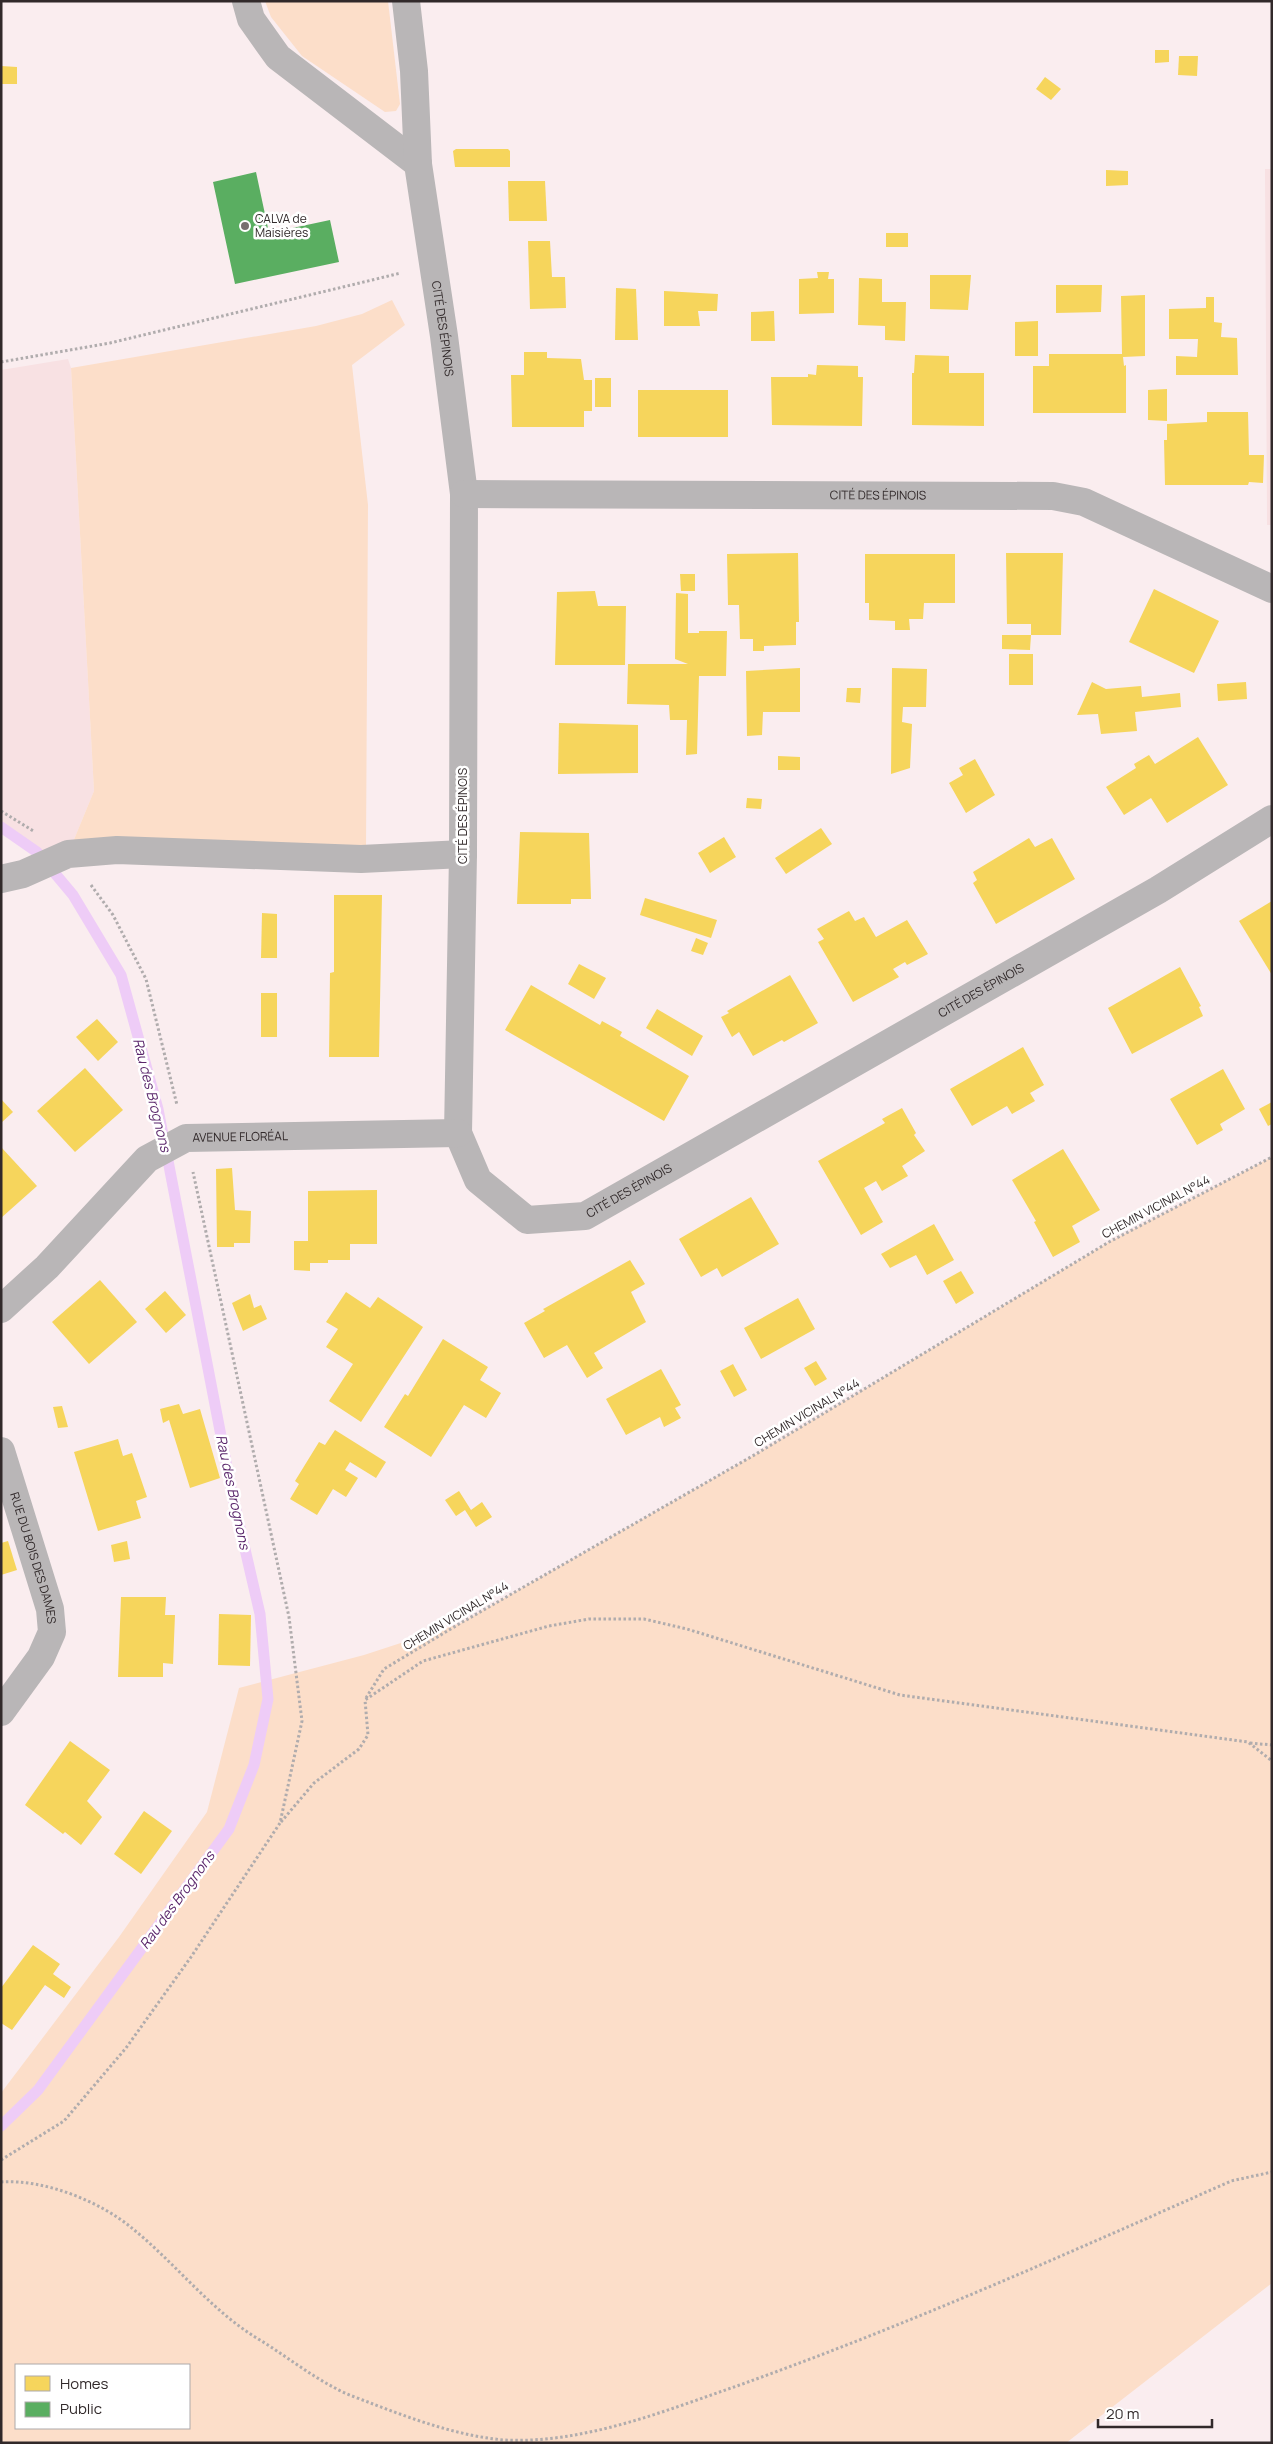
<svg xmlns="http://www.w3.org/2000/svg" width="1273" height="2444" font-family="Manrope,sans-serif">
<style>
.built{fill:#f8e1e3}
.green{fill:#fcdec9;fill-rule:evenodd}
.homes{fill:#f6d55c}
.public{fill:#5aae61}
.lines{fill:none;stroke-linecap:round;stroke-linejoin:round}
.stream{stroke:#eeccf7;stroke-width:11}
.path{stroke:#b0acad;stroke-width:3;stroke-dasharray:2.5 2.5;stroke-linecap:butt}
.minor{stroke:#b9b6b7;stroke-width:28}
.poi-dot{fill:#776e6f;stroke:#fff;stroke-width:2}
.labels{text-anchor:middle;stroke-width:5;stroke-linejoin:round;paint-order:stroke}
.poi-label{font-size:12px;fill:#31292a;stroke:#fff;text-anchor:start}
.street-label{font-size:12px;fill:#31292a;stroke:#fff}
.water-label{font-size:14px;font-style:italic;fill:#5a266b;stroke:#fff}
</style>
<rect width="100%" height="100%" fill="#faedef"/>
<g class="built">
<polygon points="1265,169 1272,169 1272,525 1267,525"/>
<polygon points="68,359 71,368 94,791 68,854 48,866 37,852 1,827 1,370"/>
</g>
<g class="green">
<polygon points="265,1 388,1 400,104 396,111 385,112 302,56 271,17"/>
<polygon points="392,300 405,325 352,365 368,505 366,848 68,854 94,791 71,368 316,326 362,314"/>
<path d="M 1272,1157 L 1272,2283 L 1066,2443 L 1,2443 L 1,2093 L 119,1937 L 207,1812 L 239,1688 L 364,1655 L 459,1624 L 756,1454 L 1109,1242 ZM 189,2365 L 189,2428 L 16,2428 L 16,2365 Z"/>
</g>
<g class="homes">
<polygon points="1155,50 1169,50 1169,62 1155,63"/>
<polygon points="1179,56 1198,56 1197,76 1178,75"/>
<polygon points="1,66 17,67 17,84 1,84"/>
<polygon points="1045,77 1061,89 1051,100 1036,89"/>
<polygon points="456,149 508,149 510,151 510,167 455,167 453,151"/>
<polygon points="1106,170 1128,171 1128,185 1106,186"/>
<polygon points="508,181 545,181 547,221 509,221"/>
<rect x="886" y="233" width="22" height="14"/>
<polygon points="528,241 550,241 552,277 565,277 566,308 530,309"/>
<polygon points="817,272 829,272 828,279 834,279 834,313 799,314 799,279 818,278"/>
<polygon points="930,275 971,275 968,310 930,309"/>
<polygon points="859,278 882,279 882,302 906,302 905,341 885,340 885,326 858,325"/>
<polygon points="1056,285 1102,285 1101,312 1056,313"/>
<polygon points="616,288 636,289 638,340 615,340"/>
<polygon points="664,291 718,294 717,311 698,311 700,326 664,326"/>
<polygon points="1145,295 1145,356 1123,357 1124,366 1126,365 1126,413 1033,413 1033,366 1049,366 1049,354 1122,354 1121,296"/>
<polygon points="1206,297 1214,297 1214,322 1222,323 1221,337 1237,338 1238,375 1176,375 1176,356 1197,357 1198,339 1169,339 1169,309 1206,308"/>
<polygon points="774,311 775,341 751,341 751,312"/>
<polygon points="1038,321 1038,356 1015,356 1015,322"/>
<polygon points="524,352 547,352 547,358 581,359 584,380 592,380 592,411 584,411 584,427 512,427 511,375 524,375"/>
<polygon points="915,355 949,356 949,373 984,373 984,426 912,425 912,373 914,373"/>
<polygon points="817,365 858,366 858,377 863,377 862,426 772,425 771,377 808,377 808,374 816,375"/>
<rect x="595" y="378" width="16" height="29"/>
<polygon points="1167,389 1167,421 1148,420 1148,390"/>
<rect x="638" y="390" width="90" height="47"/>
<polygon points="1207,412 1248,412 1249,455 1264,455 1263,483 1249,482 1248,485 1165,485 1164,440 1167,440 1167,424 1207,422"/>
<polygon points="798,553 799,622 796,622 796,645 764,646 764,651 753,651 753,639 740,639 739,605 728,605 727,554"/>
<polygon points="1006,553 1063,553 1061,635 1031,635 1031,624 1007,624"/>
<polygon points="865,554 955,554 955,603 924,603 923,619 909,619 910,630 895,630 895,621 869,620 869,603 865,603"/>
<polygon points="680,574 695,574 695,591 681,591"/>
<polygon points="1154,589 1219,621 1194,673 1129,642"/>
<polygon points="595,591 598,606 626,606 625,665 555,665 557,592"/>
<polygon points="676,593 688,594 688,633 699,633 699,631 727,631 726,676 699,676 697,754 686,755 687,720 670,720 669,705 627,704 628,664 688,664 675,659"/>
<polygon points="1002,635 1031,635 1030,650 1002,649"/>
<rect x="1009" y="654" width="24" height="31"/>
<polygon points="800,668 800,712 763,712 762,735 747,736 746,671"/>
<polygon points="892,668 927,669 926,707 903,707 902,722 912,724 910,768 891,774"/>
<polygon points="1092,682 1106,689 1141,686 1142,697 1180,693 1181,707 1135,712 1137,731 1101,734 1098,714 1077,715"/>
<polygon points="1246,682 1247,699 1218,701 1217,684"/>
<polygon points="847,688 861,688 860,703 846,702"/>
<polygon points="559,723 638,725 638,773 558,774"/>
<polygon points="1198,737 1228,785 1167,823 1151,798 1124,815 1106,787 1136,768 1134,764 1149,755 1155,764"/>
<polygon points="778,756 800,757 800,770 778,770"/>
<polygon points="975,759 995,795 966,813 949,783 963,775 959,768"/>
<polygon points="747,798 762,799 761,809 746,808"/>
<polygon points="821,828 832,844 786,874 775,858"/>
<polygon points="520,832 589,833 591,899 571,899 571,904 517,904"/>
<polygon points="724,837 736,857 710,873 698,853"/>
<polygon points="1029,838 1035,847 1052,838 1075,879 996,924 973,883 977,880 973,872"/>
<polygon points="334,895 382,895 379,1057 329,1057 330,973 334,972"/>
<polygon points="645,898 717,920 711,938 640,915"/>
<polygon points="1272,901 1272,975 1239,921"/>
<polygon points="849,911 855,921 864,917 876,937 907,920 928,954 907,965 905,962 893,969 899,977 853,1002 818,942 824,939 817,929"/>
<polygon points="262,913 277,914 277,958 261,958"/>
<polygon points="696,938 708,943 703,955 691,951"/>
<polygon points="579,964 606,978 594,999 568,984"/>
<polygon points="1180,967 1201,1006 1199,1007 1203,1016 1132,1054 1108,1008"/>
<polygon points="790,975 818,1023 784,1042 782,1040 753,1056 739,1032 732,1037 721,1017 729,1013 727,1011"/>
<polygon points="531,985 600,1025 602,1021 613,1027 622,1032 620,1036 689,1076 664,1121 505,1030"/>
<rect x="261" y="993" width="16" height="44"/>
<polygon points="657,1009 703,1036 692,1056 646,1028"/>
<polygon points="97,1019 118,1042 98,1061 76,1037"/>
<polygon points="1023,1047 1044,1085 1030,1093 1035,1101 1012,1114 1007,1106 972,1126 950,1089"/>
<polygon points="85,1068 123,1110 75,1152 37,1111"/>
<polygon points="1223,1069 1245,1109 1220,1124 1223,1130 1197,1145 1170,1099"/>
<polygon points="1,1099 13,1112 1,1123"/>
<polygon points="1272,1102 1272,1124 1268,1126 1259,1109"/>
<polygon points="902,1108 916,1133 914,1135 925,1151 902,1166 908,1176 882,1191 876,1181 864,1188 883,1222 861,1235 818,1161 885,1123 882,1119"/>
<polygon points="1,1147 37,1186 1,1218"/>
<polygon points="1063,1149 1100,1210 1072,1226 1080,1242 1053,1257 1034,1222 1036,1221 1012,1180"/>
<polygon points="232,1168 235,1210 251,1211 250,1243 234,1243 234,1247 217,1247 216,1169"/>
<polygon points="377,1190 377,1244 350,1244 350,1260 328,1260 328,1263 310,1263 310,1271 294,1270 294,1241 308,1241 308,1191"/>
<polygon points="751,1197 779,1244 722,1277 717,1268 701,1277 679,1239"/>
<polygon points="934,1224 954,1260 927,1275 916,1255 890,1268 881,1254"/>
<polygon points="630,1260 645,1284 631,1292 646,1322 594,1353 603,1368 587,1378 567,1345 544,1358 524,1323 545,1311 543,1309 545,1308"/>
<polygon points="961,1271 974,1293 956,1304 943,1281"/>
<polygon points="100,1280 137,1322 89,1364 52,1322"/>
<polygon points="165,1291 186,1315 166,1333 145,1309"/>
<polygon points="346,1292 370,1308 378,1297 423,1327 361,1422 329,1401 353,1364 326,1347 338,1329 326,1322"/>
<polygon points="250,1294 254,1308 261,1305 267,1319 243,1331 232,1303"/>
<polygon points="798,1298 815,1329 761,1359 744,1328"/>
<polygon points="443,1339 488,1367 480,1380 501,1393 486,1418 464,1405 431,1457 384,1427 405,1394 408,1396"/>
<polygon points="816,1361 827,1379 815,1386 804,1368"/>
<polygon points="733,1364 747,1390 734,1397 720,1371"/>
<polygon points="661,1369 681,1405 675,1408 681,1418 664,1427 660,1417 626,1435 606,1399"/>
<polygon points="179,1404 183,1414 200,1409 220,1478 190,1488 169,1420 163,1423 160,1409"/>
<polygon points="62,1406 68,1427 58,1428 53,1407"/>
<polygon points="335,1430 386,1462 376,1478 350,1462 345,1470 358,1478 346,1497 333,1489 317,1515 290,1499 299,1484 295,1481 319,1442 325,1445"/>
<polygon points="118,1439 123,1456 132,1453 147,1497 136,1501 141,1518 98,1531 74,1452"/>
<polygon points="459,1491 471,1510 482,1502 492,1517 476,1527 465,1510 456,1516 445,1500"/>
<polygon points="8,1541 17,1570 1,1575 1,1543"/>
<polygon points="127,1541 130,1559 114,1562 111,1545"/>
<polygon points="121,1597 166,1597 165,1615 175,1615 173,1664 163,1663 163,1677 118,1677"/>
<polygon points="219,1614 251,1615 250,1666 218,1665"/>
<polygon points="70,1741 110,1770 87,1801 102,1817 81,1845 65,1832 63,1834 25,1805"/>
<polygon points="144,1811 172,1831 141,1874 114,1854"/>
<polygon points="33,1945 60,1964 53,1974 71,1987 64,1998 45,1985 12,2030 1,2023 1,1988"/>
</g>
<polygon class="public" points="256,172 269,233 330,220 339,262 235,284 213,182"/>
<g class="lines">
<polyline class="stream" points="1,827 37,852 73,895 121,975 158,1109 170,1171 232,1493 260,1614 268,1699 254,1765 229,1829 38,2090 1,2126"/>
<g class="path">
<polyline points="1,362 110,343 401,273"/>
<polyline points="1,811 35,832"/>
<polyline points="91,885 113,915 146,979 177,1105"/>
<polyline points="366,1698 384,1669 459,1624 756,1454 1109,1242 1272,1157"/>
<polyline points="1250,1743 1272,1745"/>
<polyline points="281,1822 314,1783 359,1749 368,1735 365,1700 423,1661 549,1626 589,1619 644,1619 687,1629 900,1695 1248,1742 1272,1761"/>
<polyline points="1,2160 64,2121 126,2048 191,1957 280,1823 302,1721 289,1617 193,1172"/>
<path d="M 1,2182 C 44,2179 100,2201 133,2229 C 175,2263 209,2308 255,2337 C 282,2353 308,2374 335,2388 C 347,2395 361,2399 373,2404 C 415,2420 459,2436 504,2440 C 582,2444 662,2412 734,2387 C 903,2327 1067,2254 1231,2181 L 1272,2172"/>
</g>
<g class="minor">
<polyline points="246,1 251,19 278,57 418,164"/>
<path id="s1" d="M 406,1 L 414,71 L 418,164 L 444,336 L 464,494 L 463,854 L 458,1133 L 478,1180 L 527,1220 L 585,1216 L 1158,890 L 1272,819"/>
<path id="s2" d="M 464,494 L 1053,496 L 1084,502 L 1272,589"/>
<polyline points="1,879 23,874 68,854 117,850 361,859 463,854"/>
<path id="s3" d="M 1,1309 L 47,1267 L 147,1159 L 186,1138 L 458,1133"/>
<path id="s4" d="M 1,1451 L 50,1609 L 52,1632 L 41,1657 L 1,1712"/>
</g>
</g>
<circle class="poi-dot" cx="245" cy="226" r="5"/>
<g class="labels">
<g class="poi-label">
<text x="255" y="223">CALVA de<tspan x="255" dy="14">Maisières</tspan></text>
</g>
<g class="street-label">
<text dy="4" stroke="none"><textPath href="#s1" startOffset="330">CITÉ DES ÉPINOIS</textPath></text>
<text dy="4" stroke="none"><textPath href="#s2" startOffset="414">CITÉ DES ÉPINOIS</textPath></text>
<text transform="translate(463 816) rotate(-90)" y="4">CITÉ DES ÉPINOIS</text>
<text dy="4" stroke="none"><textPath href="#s1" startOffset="1764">CITÉ DES ÉPINOIS</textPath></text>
<text dy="4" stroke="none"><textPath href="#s3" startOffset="308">AVENUE FLORÉAL</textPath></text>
<text dy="4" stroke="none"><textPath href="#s1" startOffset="1359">CITÉ DES ÉPINOIS</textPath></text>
<text transform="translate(1156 1207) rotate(-28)" y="4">CHEMIN VICINAL N°44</text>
<text transform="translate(807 1413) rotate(-31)" y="4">CHEMIN VICINAL N°44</text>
<text dy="4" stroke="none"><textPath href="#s4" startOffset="112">RUE DU BOIS DES DAMES</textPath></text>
<text transform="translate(456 1616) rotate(-31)" y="4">CHEMIN VICINAL N°44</text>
</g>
<g class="water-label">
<text transform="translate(152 1095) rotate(76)" y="5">Rau des Brognons</text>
<text transform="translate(233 1492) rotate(78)" y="5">Rau des Brognons</text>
<text transform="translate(177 1900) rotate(-54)" y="5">Rau des Brognons</text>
</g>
</g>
<rect width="1273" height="2444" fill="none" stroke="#31292a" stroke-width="5"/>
<rect x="15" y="2364" width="175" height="65" fill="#ffffff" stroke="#ada9aa"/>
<rect x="25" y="2376" width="25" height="15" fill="#f6d55c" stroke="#ada9aa"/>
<text x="60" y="2389" font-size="15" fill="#31292a">Homes</text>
<rect x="25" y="2402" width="25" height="15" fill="#5aae61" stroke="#ada9aa"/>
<text x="60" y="2414" font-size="15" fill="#31292a">Public</text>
<path d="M1098 2419v8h114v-8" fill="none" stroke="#31292a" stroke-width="2.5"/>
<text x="1106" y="2419" font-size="15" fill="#31292a" stroke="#ffffff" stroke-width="4" paint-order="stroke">20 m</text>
</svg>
